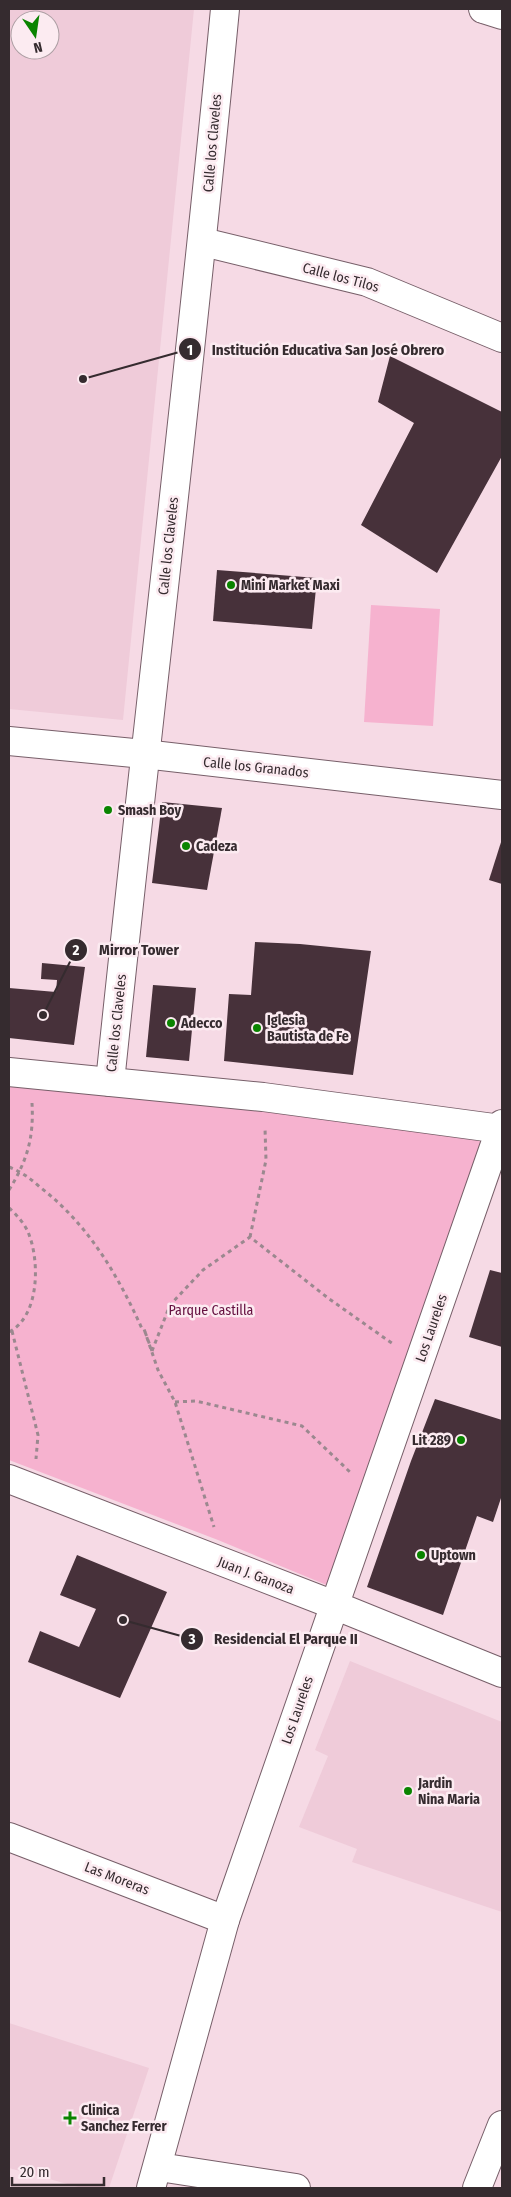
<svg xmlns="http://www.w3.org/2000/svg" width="511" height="2197" font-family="'Fira Sans Condensed',sans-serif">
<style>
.built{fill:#efcbd9;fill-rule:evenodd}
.green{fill:#f6b2cf}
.building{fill:#47313a}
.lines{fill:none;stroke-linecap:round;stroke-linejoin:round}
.street-casing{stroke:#775f69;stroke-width:30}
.path{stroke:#9b888f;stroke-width:3;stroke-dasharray:4 4;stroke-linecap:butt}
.street{stroke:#fff;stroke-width:28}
.poi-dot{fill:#0a8400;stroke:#fcebf1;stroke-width:2}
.labels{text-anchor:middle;stroke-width:5;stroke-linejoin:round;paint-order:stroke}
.street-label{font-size:14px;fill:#352b2f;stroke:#fcebf1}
.poi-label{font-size:14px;font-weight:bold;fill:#352b2f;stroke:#fcebf1;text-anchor:start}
.park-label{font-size:14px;fill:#651040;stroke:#fcebf1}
.leader{fill:none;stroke:#352b2f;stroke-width:2}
.callout-dot{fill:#352b2f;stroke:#fcebf1;stroke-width:2}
.mark-label{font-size:15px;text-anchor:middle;font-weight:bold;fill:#fff}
.callout-label{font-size:15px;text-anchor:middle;font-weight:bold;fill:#352b2f;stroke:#fcebf1;stroke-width:5;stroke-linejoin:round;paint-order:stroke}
</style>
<rect width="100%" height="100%" fill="#f6dae5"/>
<g class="built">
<path d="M 9,9 L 194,9 L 123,720 L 9,709 ZM 20,20 L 50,20 L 50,50 L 20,50 Z"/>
<polygon points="350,1661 502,1722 502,1912 352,1862 357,1849 299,1827 328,1756 315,1750"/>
<polygon points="9,2023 149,2068 109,2188 82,2188 9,2168"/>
</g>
<g class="green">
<polygon points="371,605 440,609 433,726 364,722"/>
<polygon points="9,1084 310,1117 484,1139 329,1586 218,1540 9,1460"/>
</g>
<g class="building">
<polygon points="390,356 502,412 502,456 437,573 361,525 414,423 378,402"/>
<polygon points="217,570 317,578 312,629 213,621"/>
<polygon points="162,802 222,808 207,890 152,883"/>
<polygon points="502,839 502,884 489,880"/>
<polygon points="255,942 300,944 371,951 353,1075 224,1061 229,994 251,995"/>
<polygon points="42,963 85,967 74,1045 9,1038 9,988 56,992 57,980 41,979"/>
<polygon points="153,985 196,988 189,1061 146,1057"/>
<polygon points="490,1270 502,1273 502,1347 469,1337"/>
<polygon points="435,1399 502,1420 502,1495 493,1522 477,1516 443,1615 367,1587 411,1461"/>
<polygon points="77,1555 167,1592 120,1698 28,1662 40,1631 79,1647 96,1609 60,1595"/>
</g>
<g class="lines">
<defs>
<g id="street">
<polyline points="483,9 502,15"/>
<polyline points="203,242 367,282 502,338"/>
<polyline points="9,741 144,754 502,795"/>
<polyline points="9,1072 263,1097 501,1129"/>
<path d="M 110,1082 C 147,724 191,367 225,9"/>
<polyline points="9,1479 334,1605 502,1673"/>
<polyline points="9,1837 225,1920"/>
<polyline points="159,2167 296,2188"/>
<polyline points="151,2188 225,1920 502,1124"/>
<polyline points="477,2188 502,2125"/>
</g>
</defs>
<use href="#street" class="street-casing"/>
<g class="path">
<path d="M 9,1167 C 22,1172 31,1179 41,1188 C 89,1225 119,1277 143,1331"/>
<path d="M 9,1190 C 27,1161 34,1138 32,1103"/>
<path d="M 9,1208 C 16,1214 24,1223 28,1232 C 40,1260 40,1316 9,1332"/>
<polyline points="250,1237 266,1160 265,1128"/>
<polyline points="12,1331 38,1435 36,1459"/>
<polyline points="152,1351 170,1305 203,1270 250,1237 328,1298 393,1344"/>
<polyline points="152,1351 144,1329 158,1370 175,1402 214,1527"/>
<polyline points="175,1402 196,1401 302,1426 351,1473"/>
</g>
<use href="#street" class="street"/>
</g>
<g class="poi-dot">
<circle cx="231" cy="585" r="5"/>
<circle cx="108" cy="810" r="5"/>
<circle cx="186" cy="846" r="5"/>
<circle cx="171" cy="1023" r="5"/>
<circle cx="257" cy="1028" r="5"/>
<circle cx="461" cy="1440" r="5"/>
<circle cx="421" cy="1555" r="5"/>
<circle cx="408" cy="1791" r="5"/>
<path d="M67.5 2110.5h5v5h5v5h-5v5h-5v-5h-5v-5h5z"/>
</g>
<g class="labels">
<g class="street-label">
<text transform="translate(212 143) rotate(-85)" y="5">Calle los Claveles</text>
<text transform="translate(341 277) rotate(15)" y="5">Calle los Tilos</text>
<text transform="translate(168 546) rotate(-84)" y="5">Calle los Claveles</text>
<text transform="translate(256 767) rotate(6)" y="5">Calle los Granados</text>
<text transform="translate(116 1023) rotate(-84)" y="5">Calle los Claveles</text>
<text transform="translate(431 1328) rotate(-71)" y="5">Los Laureles</text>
<text transform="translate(256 1575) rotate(21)" y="5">Juan J. Ganoza</text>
<text transform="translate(297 1710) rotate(-71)" y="5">Los Laureles</text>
<text transform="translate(117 1878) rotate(21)" y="5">Las Moreras</text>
</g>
<g class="poi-label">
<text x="241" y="590">Mini Market Maxi</text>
<text x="118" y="815">Smash Boy</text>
<text x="196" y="851">Cadeza</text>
<text x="267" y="1025">Iglesia<tspan x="267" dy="16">Bautista de Fe</tspan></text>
<text x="181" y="1028">Adecco</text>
<text x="451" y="1445" text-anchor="end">Lit 289</text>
<text x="431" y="1560">Uptown</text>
<text x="418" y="1788">Jardin<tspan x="418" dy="16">Nina Maria</tspan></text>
<text x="81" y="2115">Clinica<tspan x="81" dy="16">Sanchez Ferrer</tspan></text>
</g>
<g class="park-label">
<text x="211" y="1315">Parque Castilla</text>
</g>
</g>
<path class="leader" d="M83 379L190 349M43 1015L76 950M123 1620L192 1639"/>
<g class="callout-dot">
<circle cx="83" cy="379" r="5"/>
<circle cx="43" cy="1015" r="5"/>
<circle cx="123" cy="1620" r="5"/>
<circle cx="190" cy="349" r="12"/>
<circle cx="76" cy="950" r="12"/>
<circle cx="192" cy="1639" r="12"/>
</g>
<g class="mark-label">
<text x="190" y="355">1</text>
<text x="76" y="955">2</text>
<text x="192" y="1644">3</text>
</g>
<g class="callout-label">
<text x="328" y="355">Institución Educativa San José Obrero</text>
<text x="139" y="955">Mirror Tower</text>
<text x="286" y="1644">Residencial El Parque II</text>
</g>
<rect width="511" height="2197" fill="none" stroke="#352b2f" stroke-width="20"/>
<g transform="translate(35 35) rotate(167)"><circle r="24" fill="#fcebf1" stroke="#ac9ea3"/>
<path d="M0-4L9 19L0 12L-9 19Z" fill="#0a8400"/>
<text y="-8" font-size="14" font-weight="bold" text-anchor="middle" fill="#352b2f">N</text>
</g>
<path d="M12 2177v8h92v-8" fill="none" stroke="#352b2f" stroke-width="2.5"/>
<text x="20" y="2177" font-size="15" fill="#352b2f" stroke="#fcebf1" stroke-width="4" paint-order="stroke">20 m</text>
</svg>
